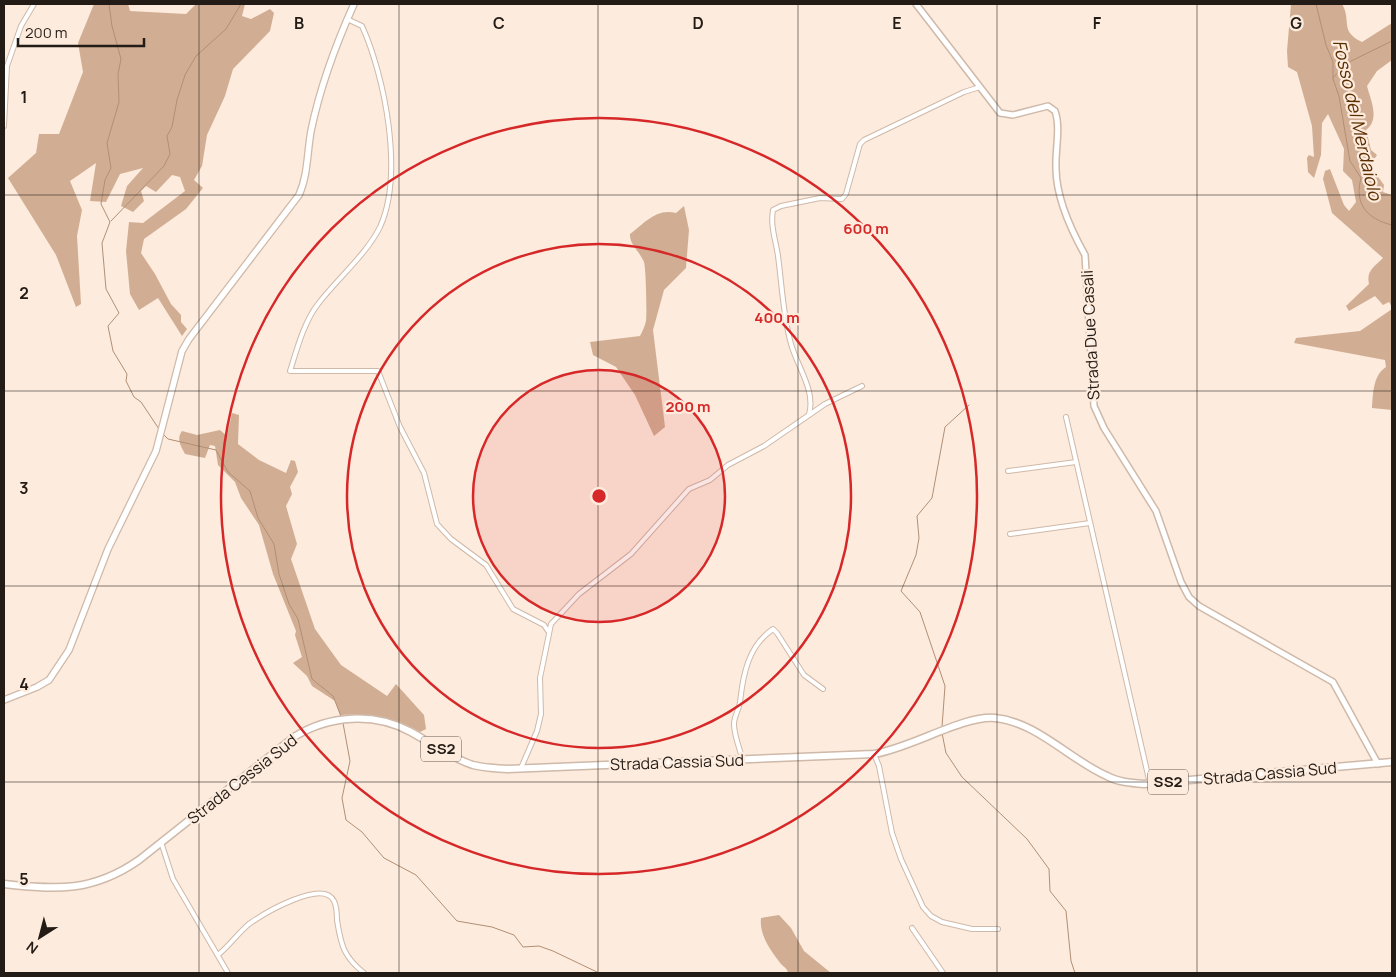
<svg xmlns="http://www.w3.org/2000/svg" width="1396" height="977" font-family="Manrope,sans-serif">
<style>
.forest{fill:#d1ae93}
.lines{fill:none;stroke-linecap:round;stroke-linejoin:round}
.stream{stroke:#b18f75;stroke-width:1}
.minor-casing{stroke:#cfb9a9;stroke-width:6}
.tertiary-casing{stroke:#cfb9a9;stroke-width:8}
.secondary-casing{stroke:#cfb9a9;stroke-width:8}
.primary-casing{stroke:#cfb9a9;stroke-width:9}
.minor{stroke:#fff;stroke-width:4}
.tertiary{stroke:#fff;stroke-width:5}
.secondary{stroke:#fff;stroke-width:5.5}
.primary{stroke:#fff;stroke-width:6}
.grid{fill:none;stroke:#231b15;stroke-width:1;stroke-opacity:0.55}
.ring{fill:none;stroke:#d62828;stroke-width:2.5}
.labels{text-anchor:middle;stroke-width:4.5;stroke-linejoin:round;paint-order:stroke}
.shield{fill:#fdebdd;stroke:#645951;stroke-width:1}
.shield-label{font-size:15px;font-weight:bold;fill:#231b15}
.street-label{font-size:16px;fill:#231b15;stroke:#fdebdd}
.water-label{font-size:18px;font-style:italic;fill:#5b2e00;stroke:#fdebdd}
.grid-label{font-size:16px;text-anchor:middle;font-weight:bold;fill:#231b15;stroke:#fdebdd;stroke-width:4.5;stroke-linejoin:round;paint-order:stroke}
.centre{fill:#d62828;stroke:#fdebdd;stroke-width:2.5}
.ring-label{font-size:15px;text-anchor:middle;font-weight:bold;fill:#d62828;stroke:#fdebdd;stroke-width:4.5;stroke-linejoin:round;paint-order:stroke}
</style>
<rect width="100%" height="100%" fill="#fdebdd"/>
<g class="forest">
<polygon points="94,4 128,4 130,11 186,14 196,4 245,4 242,16 251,19 270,9 274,13 270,31 233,69 225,96 207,135 202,166 194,180 203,188 186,209 144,239 141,253 155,274 171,304 181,315 181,322 187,329 182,336 158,298 139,310 130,294 126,251 129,222 143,223 185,191 180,177 172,175 156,192 146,186 141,191 144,201 133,212 121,206 127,186 143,168 120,174 106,202 90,201 96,163 70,181 82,210 77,236 81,304 76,307 56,255 8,178 36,153 39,134 59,134 83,72 78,43"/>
<path d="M 1291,4 L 1342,4 C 1352,21 1339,31 1362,42 L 1392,23 L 1392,60 L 1377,71 L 1367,86 C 1371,101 1380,119 1366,130 L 1371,150 L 1377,155 L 1370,166 L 1384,185 L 1383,192 L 1392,195 L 1392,307 L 1389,302 L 1383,305 L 1375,296 L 1349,311 L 1346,306 L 1369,284 C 1366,271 1374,267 1383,258 L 1332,213 L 1323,179 L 1325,171 L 1330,169 L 1344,205 L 1349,211 L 1356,202 L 1352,180 L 1343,171 L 1344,149 L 1328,114 L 1322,123 L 1321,155 L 1314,178 L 1308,172 L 1307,158 L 1309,155 L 1314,157 L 1312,126 L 1297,72 L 1288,67 L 1287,51 Z"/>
<path d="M 684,206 L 689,230 L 686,268 L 664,290 L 653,330 L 665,427 L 654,436 L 635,395 L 616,367 L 593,355 L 590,342 L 640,336 C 642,332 645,326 646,321 C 647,314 646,268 644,262 C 640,252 629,244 630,234 C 645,223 656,208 676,213 Z"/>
<path d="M 1392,309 L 1392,410 L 1372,408 C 1373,394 1373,375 1386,367 L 1385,360 L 1294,343 L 1296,338 L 1360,331 Z"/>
<path d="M 232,413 L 239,415 L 238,444 L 259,460 L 286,473 L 291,460 L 295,461 L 298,472 L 290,487 L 292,494 L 286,506 L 297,544 L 291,559 L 315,629 L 341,665 L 387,696 L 396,684 L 424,715 L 426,729 L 420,732 C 391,716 373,714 340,715 L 335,701 L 312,686 L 307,676 L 293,663 L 302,657 L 295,635 L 296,631 L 273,574 L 259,525 L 241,498 L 235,482 L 218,465 L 215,446 L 210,445 L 205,458 L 185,454 C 181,446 176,439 182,431 L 197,435 L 220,430 L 227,436 Z"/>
<path d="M 779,915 L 791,928 L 804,951 L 831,973 L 788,973 C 787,968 785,968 781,964 C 771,951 759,935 761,918 Z"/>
</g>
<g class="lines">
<g class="stream">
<polyline points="109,4 112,26 121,59 118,74 119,102 107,143 111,168 105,180 101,204 110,222 102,243 106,289 119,313 108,326 113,351 127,374 126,381 134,397 141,402 159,429"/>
<path d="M 1316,4 L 1326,45 L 1333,62 L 1333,79 L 1339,96 L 1350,161 L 1361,178 C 1354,204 1367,219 1392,225"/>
<polyline points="1333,78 1345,64 1392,41"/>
<polyline points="111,221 164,166 170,154 167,136 172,127 177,100 185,75 196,56 226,29 241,4"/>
<polyline points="163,434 168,439 216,450 228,472 250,491 258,518 274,544 279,574 289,604 298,619 312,679 333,696 341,716"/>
<polyline points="343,723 350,761 342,798 346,820 362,832 384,858 416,875 457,921 492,927 514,935 523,947 539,946 553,951 599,973"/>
<polyline points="942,727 945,686 920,612 901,591 916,555 919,538 917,516 932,498 945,427 969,405"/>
<polyline points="942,733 946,753 962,777 1027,839 1049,869 1050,891 1066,911 1071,961 1075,973"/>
</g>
<defs>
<g id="minor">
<path d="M 347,19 L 362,26 C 385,77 404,174 380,227 C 366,255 337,279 318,304 C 304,322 297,349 290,371 L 378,371 L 400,427 L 424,473 L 437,524 L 451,539 L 486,565 L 513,609 L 544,625 L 548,631"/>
<polyline points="4,126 7,66 21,26 34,4"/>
<path d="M 809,414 C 816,391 797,366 791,344 C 783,315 782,286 778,256 C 776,241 770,226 773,210 L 781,206 L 820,198 L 842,199 L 846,194 L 860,144 L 864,140 L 964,92 L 980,87"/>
<polyline points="1066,417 1150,784"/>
<polyline points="1008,471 1076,462"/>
<polyline points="1010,534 1090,523"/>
<polyline points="874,754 879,766 892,833 901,859 923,907 931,916 942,922 972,929 998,929"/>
<path d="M 742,759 C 740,748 734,736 734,724 C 734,716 739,710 740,702 C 743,675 748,646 773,629 L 777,633 L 804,675 L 823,689"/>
<polyline points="521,768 537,731 541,714 540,678 551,624 579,594 631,554 689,489 710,480 728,465 764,446 825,404 862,386"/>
<polyline points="161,842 173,879 228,973"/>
<polyline points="912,928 943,973"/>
<path d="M 219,954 C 230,945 238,933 249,924 C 263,914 323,878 334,901 C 337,907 337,915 337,920 C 341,946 344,957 364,973"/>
</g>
<path id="tertiary" d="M 916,4 L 1000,113 L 1013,115 L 1048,106 L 1055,111 C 1061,128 1055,150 1056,168 C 1056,198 1071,230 1085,255 L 1094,406 L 1104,428 L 1156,511 L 1181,582 L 1189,597 L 1199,606 L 1333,682 L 1378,764"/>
<path id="secondary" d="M 4,700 L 37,687 L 49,680 L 69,650 L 108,549 L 156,451 L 182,351 L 189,339 L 299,195 C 308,175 307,153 311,131 C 320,87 336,44 354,4"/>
<path id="primary" d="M 4,884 C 57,890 93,892 139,860 L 294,737 C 329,715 374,712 411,732 C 431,743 451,758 473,765 C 484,768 495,768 507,769 L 874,754 C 911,748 964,715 995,718 C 1037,722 1070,760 1107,776 C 1118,782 1131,783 1144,784 L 1392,762"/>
</defs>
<use href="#minor" class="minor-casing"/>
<use href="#tertiary" class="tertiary-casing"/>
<use href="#secondary" class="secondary-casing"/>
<use href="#primary" class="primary-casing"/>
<use href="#minor" class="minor"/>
<use href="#tertiary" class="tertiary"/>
<use href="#secondary" class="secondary"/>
<use href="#primary" class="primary"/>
</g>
<path class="grid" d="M 199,4 L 199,973M 399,4 L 399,973M 598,4 L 598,973M 798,4 L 798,973M 997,4 L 997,973M 1197,4 L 1197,973M 4,195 L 1392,195M 4,391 L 1392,391M 4,586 L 1392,586M 4,782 L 1392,782"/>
<circle cx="599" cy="496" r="126" fill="#d62828" fill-opacity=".12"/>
<g class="ring">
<circle cx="599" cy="496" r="126"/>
<circle cx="599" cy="496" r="252"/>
<circle cx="599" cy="496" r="378"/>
</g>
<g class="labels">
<g class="shield">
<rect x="421" y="736.5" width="40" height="25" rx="4"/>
<rect x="1148" y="769.5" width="40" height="25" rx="4"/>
</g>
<g class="shield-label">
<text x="441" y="754">SS2</text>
<text x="1168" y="787">SS2</text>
</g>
<g class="street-label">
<text transform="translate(1090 335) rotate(-93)" y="6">Strada Due Casali</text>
<text transform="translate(677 762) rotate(-2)" y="6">Strada Cassia Sud</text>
<text transform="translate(1270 773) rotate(-5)" y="6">Strada Cassia Sud</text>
<text transform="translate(242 779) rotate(-38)" y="6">Strada Cassia Sud</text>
</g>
<g class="water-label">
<text transform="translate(1357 120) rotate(77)" y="6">Fosso del Merdaiolo</text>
</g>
</g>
<g class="grid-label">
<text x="299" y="29">B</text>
<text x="499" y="29">C</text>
<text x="698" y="29">D</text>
<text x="897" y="29">E</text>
<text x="1097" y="29">F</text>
<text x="1296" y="29">G</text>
<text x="24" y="103">1</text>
<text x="24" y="299">2</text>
<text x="24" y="494">3</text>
<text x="24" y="690">4</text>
<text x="24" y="885">5</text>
</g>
<circle cx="599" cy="496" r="8" class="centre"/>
<g class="ring-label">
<text x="866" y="234">600 m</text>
<text x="777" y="323">400 m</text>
<text x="688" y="412">200 m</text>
</g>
<rect width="1396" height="977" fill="none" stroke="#231b15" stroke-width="10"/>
<g transform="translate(40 937) rotate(216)" stroke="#fdebdd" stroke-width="4" paint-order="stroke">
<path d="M0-4L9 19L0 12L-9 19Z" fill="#231b15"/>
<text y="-8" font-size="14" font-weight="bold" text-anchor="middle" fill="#231b15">N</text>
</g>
<path d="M18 38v8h126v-8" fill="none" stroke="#231b15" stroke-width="2.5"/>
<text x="25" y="38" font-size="15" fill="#231b15" stroke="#fdebdd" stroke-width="4" paint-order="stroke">200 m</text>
</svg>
